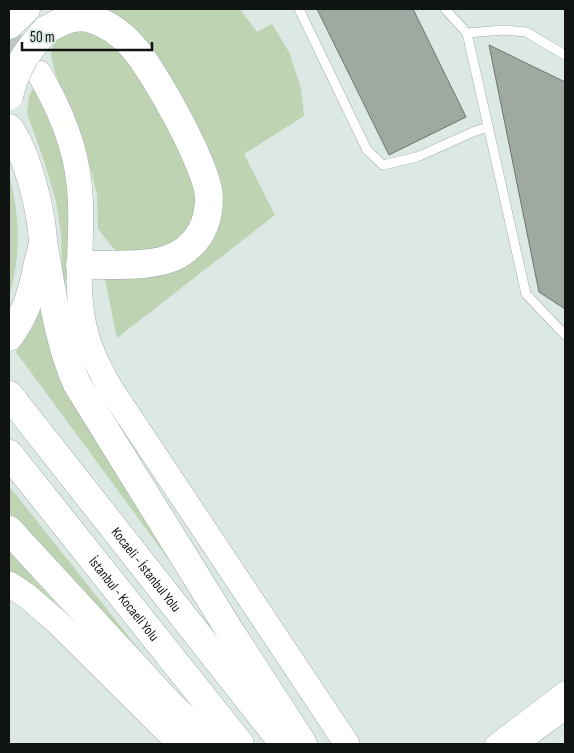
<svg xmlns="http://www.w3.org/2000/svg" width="574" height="753" font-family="'Sofia Sans Condensed',sans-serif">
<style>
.green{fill:#bed3b2}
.building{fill:#9fa9a2;stroke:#6c756e}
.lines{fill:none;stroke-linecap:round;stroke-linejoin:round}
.secondary-tunnel{stroke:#bcc8c4;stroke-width:25;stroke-dasharray:25 12;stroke-linecap:butt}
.lane-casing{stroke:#a3afab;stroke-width:10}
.street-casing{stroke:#a3afab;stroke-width:19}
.secondary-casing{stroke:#a3afab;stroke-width:26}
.highway-casing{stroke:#a3afab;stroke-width:29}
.lane{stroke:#fff;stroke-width:9}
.street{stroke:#fff;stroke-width:18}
.secondary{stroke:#fff;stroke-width:25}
.highway{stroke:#fff;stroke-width:28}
.highway-bridge-casing{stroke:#a3afab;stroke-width:29;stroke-linecap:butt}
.highway-bridge{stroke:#fff;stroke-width:28}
.labels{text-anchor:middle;stroke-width:4;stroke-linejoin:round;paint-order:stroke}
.street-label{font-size:14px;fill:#0f1312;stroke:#dbe8e4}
</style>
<rect width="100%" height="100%" fill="#dbe8e4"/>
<g class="green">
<polygon points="83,9 240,9 257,32 272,24 289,52 301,88 304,116 244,154 275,215 117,338 104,275 214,224 166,78"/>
<polygon points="68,29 89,29 131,58 195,174 197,221 178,246 124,256 113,248 98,229 97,195 90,166 55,72 51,56 53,45 59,35"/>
<polygon points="36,82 56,135 64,164 70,203 69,258 63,298 61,234 56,201 44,161 27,113 29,96"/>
<path d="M 9,175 C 20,215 21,257 9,297 Z"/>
<polygon points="45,298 208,613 16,352 33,327"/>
<polygon points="9,486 167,685 64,577 9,513"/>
<polygon points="9,551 181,744 9,577"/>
</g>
<g class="building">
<polygon points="317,9 413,9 466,117 389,155"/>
<polygon points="489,45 565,82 565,309 539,292"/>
</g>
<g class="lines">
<polyline class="secondary-tunnel" points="9,41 18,49 37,71"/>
<defs>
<g id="lane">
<polyline points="299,9 367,150 383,165 417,157 473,132 488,127"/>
<polyline points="445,9 467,33 526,294 565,335"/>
<polyline points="467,33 504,30 526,32 565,55"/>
</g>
<g id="street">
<polyline points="494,744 565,690"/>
<polyline points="520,744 565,711"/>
</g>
<g id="secondary">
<path d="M 39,73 C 59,107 75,144 79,183 C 85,229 74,276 83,321 C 87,345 98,366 110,388 L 347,744"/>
<polyline points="9,584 27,596 56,621 180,744"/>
</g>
<g id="highway">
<polyline points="9,25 26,9"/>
<path d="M 46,30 C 60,22 72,15 89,18 C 106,23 122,34 133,47 C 154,70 209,169 209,198 C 209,221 201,240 181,253 C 157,269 109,264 80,265"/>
<path d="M 9,128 C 27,153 41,209 43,240 C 43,248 40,256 38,263 C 33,290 26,314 9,337"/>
<path d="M 43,242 C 52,290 57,339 77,384 L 230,631 L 303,744"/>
<path id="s1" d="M 9,395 L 280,739"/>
<path id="s2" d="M 9,454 L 240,744"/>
<polyline points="9,530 171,706 211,744"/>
</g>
</defs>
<use href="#lane" class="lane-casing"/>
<use href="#street" class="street-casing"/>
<use href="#secondary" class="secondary-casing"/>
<use href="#highway" class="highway-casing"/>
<use href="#lane" class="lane"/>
<use href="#street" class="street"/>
<use href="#secondary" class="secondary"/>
<use href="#highway" class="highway"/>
<defs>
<path id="highway-bridge" d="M 9,96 C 16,67 26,52 46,30"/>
</defs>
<use href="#highway-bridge" class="highway-bridge-casing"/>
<use href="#highway-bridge" class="highway-bridge"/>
</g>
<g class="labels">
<g class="street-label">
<text dy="5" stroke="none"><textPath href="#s1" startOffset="222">Kocaeli - İstanbul Yolu</textPath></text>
<text dy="5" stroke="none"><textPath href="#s2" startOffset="185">İstanbul - Kocaeli Yolu</textPath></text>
</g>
</g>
<rect width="574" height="753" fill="none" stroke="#0f1312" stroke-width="20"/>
<path d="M22 42v8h130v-8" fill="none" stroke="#0f1312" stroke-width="2.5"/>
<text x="30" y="42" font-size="15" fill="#0f1312" stroke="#dbe8e4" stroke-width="4" paint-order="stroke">50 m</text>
</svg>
